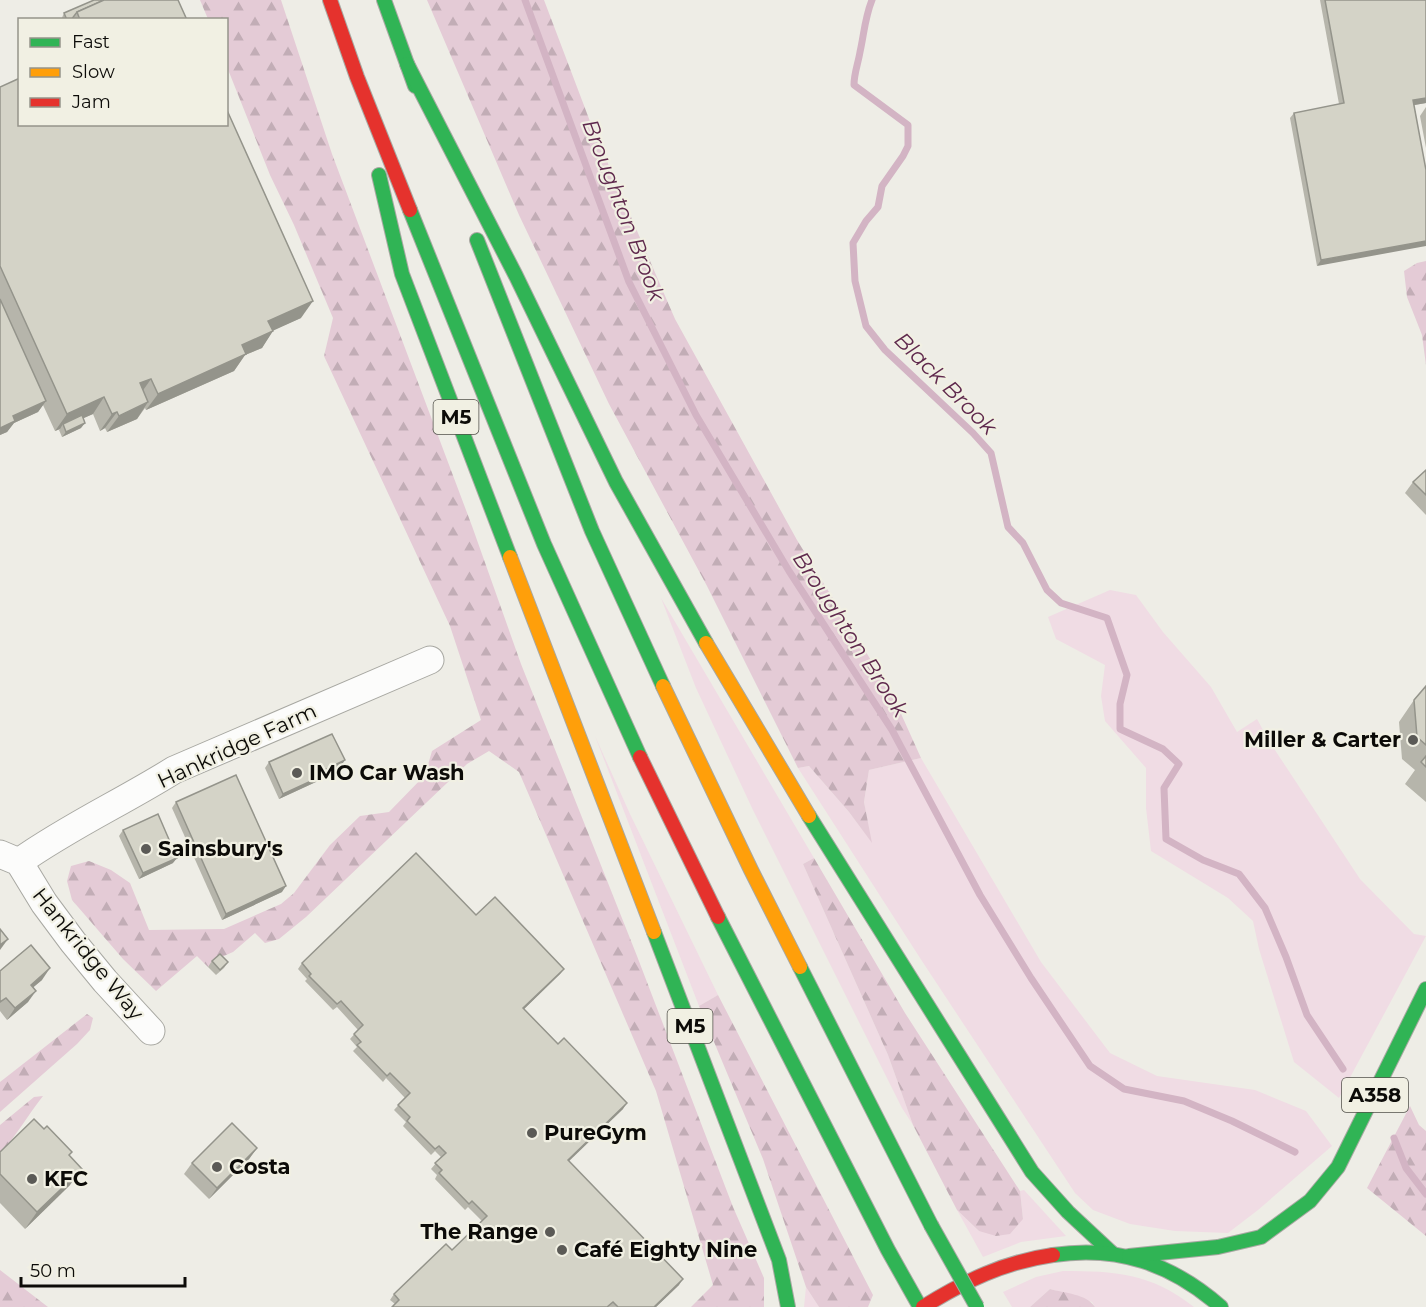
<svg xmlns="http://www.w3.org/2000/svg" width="1426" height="1307" font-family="Montserrat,sans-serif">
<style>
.green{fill:#f0dce4}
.forest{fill:url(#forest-firs)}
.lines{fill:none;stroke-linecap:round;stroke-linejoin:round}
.stream{stroke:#d3b4c4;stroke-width:7}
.street-casing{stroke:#a8a8a2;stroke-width:29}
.fast-casing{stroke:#a8a8a2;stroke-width:16}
.slow-casing{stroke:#a8a8a2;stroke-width:16}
.jam-casing{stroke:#a8a8a2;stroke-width:16}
.street{stroke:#fcfcfb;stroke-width:27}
.fast{stroke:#30b455;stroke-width:14}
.slow{stroke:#ff9f0a;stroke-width:14}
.jam{stroke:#e5322d;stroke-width:14}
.fast-bridge-casing{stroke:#a8a8a2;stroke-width:16;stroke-linecap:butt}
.fast-bridge{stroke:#30b455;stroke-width:14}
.wall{fill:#b6b5ab}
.shaded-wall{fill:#94948b}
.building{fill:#d4d3c7;stroke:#94948b;stroke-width:1.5}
.poi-dot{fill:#5b5a56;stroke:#f1f0e3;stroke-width:2}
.labels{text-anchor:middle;stroke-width:4.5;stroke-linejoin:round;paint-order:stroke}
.shield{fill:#f1f0e3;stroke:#51504a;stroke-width:1.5}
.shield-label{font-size:20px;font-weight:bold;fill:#0c0b08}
.poi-label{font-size:21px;font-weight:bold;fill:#0c0b08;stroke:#f1f0e3;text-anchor:start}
.street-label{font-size:21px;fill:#0c0b08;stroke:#f1f0e3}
.water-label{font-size:22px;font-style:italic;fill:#5f294d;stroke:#f1f0e3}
</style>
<defs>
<pattern id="forest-firs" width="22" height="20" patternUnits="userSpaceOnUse" patternTransform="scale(1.5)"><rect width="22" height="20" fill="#e4cbd6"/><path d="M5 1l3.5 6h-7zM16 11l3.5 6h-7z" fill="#c2adb6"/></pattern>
</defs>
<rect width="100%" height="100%" fill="#eeede6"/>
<g class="green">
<polygon points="1110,590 1136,595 1163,632 1211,687 1237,732 1257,719 1269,741 1360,879 1414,934 1426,936 1339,1098 1294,1062 1259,949 1253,921 1228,898 1151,851 1146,808 1146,768 1105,721 1101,696 1105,665 1056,639 1048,617"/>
<polygon points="661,598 814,858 803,864 888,1055 913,1125 902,1108 752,808 696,688"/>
<polygon points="595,736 630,814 718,995 699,1006"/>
<polygon points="921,758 1041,962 1110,1053 1157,1076 1255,1090 1306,1111 1332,1146 1258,1210 1228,1233 1175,1231 1130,1224 1093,1210 1075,1193 920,958 798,768 809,766 849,812 871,841 864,802 869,770"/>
<polygon points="1024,1190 1066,1236 1021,1242 983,1257 957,1210 979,1231 1023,1219 1020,1191"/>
<path d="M 1063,1271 C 1115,1271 1151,1273 1194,1307 L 1095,1307 L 1092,1302 L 1050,1289 L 1030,1307 L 1012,1307 L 1003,1292 L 1036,1277 Z"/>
<polygon points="806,1287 819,1307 804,1307"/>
</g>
<g class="forest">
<polygon points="200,0 281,0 332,154 472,526 521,664 637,956 733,1207 764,1278 764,1307 691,1307 713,1285 656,1091 519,772 489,751 467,764 306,917 279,939 265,943 255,933 233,952 217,959 208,967 197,956 156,991 123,959 72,900 67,881 71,866 89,861 111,870 130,883 149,930 224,929 281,904 294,893 330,845 360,816 389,812 425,775 432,751 481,720 450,626 324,356 333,318 294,225 270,175 227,67 226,20 208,19"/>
<polygon points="427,0 544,0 591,124 675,319 797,540 893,696 921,758 869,770 864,802 872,843 849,812 809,766 798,768 707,586 609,404 519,215"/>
<polygon points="1426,261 1426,365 1422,335 1407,297 1404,271 1417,263"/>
<polygon points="814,858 905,1013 1020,1191 1023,1219 1010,1234 996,1236 979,1231 957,1210 913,1125 888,1055 803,864"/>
<polygon points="718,995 873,1295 868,1307 819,1307 806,1287 763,1159 699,1006"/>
<polygon points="87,1014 93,1018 90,1030 77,1044 0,1112 0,1082"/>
<path d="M 43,1096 C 28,1115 16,1136 0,1154 L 0,1125 L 34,1097 Z"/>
<polygon points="1410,1106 1419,1125 1426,1131 1426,1236 1367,1188"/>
<polygon points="0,1270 48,1307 0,1307"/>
<path d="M 1050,1289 C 1064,1293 1087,1294 1095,1307 L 1030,1307 Z"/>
</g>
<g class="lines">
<g class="stream">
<polyline points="525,0 629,282 696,415 789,571 892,730 980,895 1031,978 1090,1066 1124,1089 1184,1101 1232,1121 1295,1152"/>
<path d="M 872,0 C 865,17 864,34 860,52 C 858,64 854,73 854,85 L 908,125 L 908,146 L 903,156 L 882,186 L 878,207 L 866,221 L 853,243 L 855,281 L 866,326 L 885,350 L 973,433 L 991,453 L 1008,527 L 1023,543 L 1047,590 L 1061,603 L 1107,618 L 1127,675 L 1120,704 L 1120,729 L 1163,749 L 1179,764 L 1164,788 L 1166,839 L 1203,860 L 1239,874 L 1265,908 L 1286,957 L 1307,1015 L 1343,1069"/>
<polyline points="1394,1138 1406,1168 1426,1194"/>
</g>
<defs>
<g id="street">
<polyline points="0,854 19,862 44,903 73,942 105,981 151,1031"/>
<path d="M 19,862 C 68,827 123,802 174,770 L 430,660"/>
</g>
<g id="fast">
<polyline points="384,0 415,86"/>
<polyline points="407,64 516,276 616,482 706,643"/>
<polyline points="379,175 402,274 510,557"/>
<polyline points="410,210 544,544 640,757"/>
<polyline points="477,240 592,531 663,686"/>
<polyline points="809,816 1032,1172 1068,1212 1112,1253"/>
<polyline points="718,917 888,1250 920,1307"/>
<polyline points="654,932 779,1260 788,1307"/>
<polyline points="800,967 931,1225"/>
<path d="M 1053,1255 C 1118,1245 1172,1264 1221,1307"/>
<polyline points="1129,1256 1218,1247 1261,1237 1310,1201 1338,1167 1426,989"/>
</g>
<g id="slow">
<polyline points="510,557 654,932"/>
<polyline points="706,643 809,816"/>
<polyline points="663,686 751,870 800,967"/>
</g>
<g id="jam">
<polyline points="330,0 357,77 410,210"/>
<polyline points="640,757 718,917"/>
<path d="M 923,1307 C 965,1281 1004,1262 1053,1255"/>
</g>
</defs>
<use href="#street" class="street-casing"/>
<use href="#fast" class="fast-casing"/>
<use href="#slow" class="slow-casing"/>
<use href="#jam" class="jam-casing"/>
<use href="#street" class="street"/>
<use href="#fast" class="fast"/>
<use href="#slow" class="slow"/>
<use href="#jam" class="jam"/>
<defs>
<polyline id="fast-bridge" points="931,1225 977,1307"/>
</defs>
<use href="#fast-bridge" class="fast-bridge-casing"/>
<use href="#fast-bridge" class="fast-bridge"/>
</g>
<g class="wall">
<polygon points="94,0 187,20 61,20 64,13"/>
<polygon points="1320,0 1426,0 1426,103 1414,105 1426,170 1317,266 1290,118 1294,113 1339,104"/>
<polygon points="0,87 301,318 273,330 262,348 245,355 234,371 146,410 145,408 137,419 107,432 105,428 100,431 93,414 83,418 81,428 62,437 59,430 60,429 55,431 43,405 38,412 14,423 7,432 0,435"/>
<polygon points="1426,107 1426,148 1420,116"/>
<polygon points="1426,470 1426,515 1405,493 1413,482"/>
<polygon points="1426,686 1426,802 1405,784 1415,770 1402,759 1399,722 1414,700"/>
<polygon points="269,762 341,766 322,775 318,781 279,799 265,768"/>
<polygon points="176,802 282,892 222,920 172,808"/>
<polygon points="123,830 173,863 139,879 119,836"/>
<polygon points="476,915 564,969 560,974 524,1009 623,1109 568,1161 679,1285 656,1307 392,1307 395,1304 390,1300 394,1294 452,1250 482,1221 468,1207 465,1210 435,1179 437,1175 431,1169 441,1157 435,1151 431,1155 403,1126 406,1122 394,1110 405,1098 386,1078 383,1082 353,1051 357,1047 350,1039 358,1030 337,1007 333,1010 305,981 307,979 298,969 302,963"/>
<polygon points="212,961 228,962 224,968 216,975 208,967"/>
<polygon points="0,971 42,980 33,987 28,1002 7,1020 0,1011"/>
<polygon points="257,1148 249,1159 209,1199 184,1174 192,1163"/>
<polygon points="0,1152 70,1156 70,1185 25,1229 0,1203"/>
</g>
<g class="shaded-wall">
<polygon points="1426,98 1426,103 1409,106 1413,100"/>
<polygon points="1426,241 1426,246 1317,266 1321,260"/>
<polygon points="313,301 301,318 257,338 268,321"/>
<polygon points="273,331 262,348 245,355 234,371 146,410 158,394 242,345"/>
<polygon points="151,379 139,396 140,383"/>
<polygon points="104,397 93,414 64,427 63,424 60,429 55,431 67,414"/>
<polygon points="46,401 38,412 14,423 7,432 0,435 0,428 13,416"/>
<polygon points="148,402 137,419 107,432 119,416"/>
<polygon points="117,412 105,428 100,431 112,414"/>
<polygon points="85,423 81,428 62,437 66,432"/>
<polygon points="345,760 341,766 316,777 320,772"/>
<polygon points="322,776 318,781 279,799 283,794"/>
<polygon points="177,858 173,863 139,879 143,873"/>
<polygon points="286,886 282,892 222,920 226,914"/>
<polygon points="8,939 0,950 0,945"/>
<polygon points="50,968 42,980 23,996 31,985"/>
<polygon points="564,969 560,974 519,1014 523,1008"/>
<polygon points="36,991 28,1002 7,1020 15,1008"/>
<polygon points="627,1103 623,1109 564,1166 568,1160"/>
<polygon points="257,1148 249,1159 209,1199 217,1188"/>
<polygon points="82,1169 70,1185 25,1229 37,1212"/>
<polygon points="683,1279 679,1285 656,1307 654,1307"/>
</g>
<g class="building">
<polygon points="94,0 104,0 77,12 71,20 67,20 64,13"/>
<polygon points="104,0 178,0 187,20 80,20 77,12"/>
<polygon points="1325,0 1426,0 1426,98 1413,100 1426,170 1426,241 1321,260 1294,113 1344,103"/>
<polygon points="20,78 20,124 226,124 226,108 313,301 268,321 273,331 242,345 246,354 158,394 151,379 140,383 148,402 119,416 117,412 112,414 104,397 67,414 0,266 0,87"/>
<polygon points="0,299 46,401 13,416 15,421 0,428"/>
<polygon points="82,415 85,423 66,432 63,424"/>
<polygon points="1426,470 1426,495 1413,482"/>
<polygon points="1426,686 1426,745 1417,737 1414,700"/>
<polygon points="332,734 345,760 320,772 322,776 283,794 269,762"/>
<polygon points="1426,756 1426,767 1421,762"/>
<polygon points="236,775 286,886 226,914 176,802"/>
<polygon points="158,814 177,858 143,873 123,830"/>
<polygon points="416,853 476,915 495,897 564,969 523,1008 558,1044 564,1038 627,1103 568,1160 683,1279 654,1307 618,1307 613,1302 607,1307 392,1307 399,1300 394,1294 446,1244 452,1250 487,1216 472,1201 469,1204 439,1173 442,1170 435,1163 446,1153 439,1146 435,1149 407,1121 410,1117 398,1105 410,1093 390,1073 387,1076 357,1045 361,1042 354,1034 363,1025 341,1001 337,1004 309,976 311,974 302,963"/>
<polygon points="0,929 8,939 0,945"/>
<polygon points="31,945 50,968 31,985 36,991 15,1008 6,998 0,1002 0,971"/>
<polygon points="220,954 228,962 220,970 212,961"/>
<polygon points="34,1119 44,1129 47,1126 72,1152 69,1155 82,1169 37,1212 0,1174 0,1152"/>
<polygon points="232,1123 257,1148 217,1188 192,1163"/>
</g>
<g class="poi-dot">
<circle cx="1413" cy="740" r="6"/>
<circle cx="297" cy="773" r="6"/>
<circle cx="146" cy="849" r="6"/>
<circle cx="532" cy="1133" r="6"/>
<circle cx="217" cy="1167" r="6"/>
<circle cx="32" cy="1179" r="6"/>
<circle cx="550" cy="1232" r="6"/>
<circle cx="562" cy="1250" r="6"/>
</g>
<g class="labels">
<g class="shield">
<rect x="433.5" y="400" width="45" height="34" rx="4.5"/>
<rect x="667.5" y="1009" width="45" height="34" rx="4.5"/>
<rect x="1342" y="1078" width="66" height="34" rx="4.5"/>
</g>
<g class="shield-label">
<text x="456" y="424">M5</text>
<text x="690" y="1033">M5</text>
<text x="1375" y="1102">A358</text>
</g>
<g class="poi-label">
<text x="1401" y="747" text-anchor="end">Miller &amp; Carter</text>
<text x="309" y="780">IMO Car Wash</text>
<text x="158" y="856">Sainsbury's</text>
<text x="544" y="1140">PureGym</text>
<text x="229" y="1174">Costa</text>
<text x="44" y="1186">KFC</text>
<text x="538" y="1239" text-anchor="end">The Range</text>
<text x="574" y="1257">Café Eighty Nine</text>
</g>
<g class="street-label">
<text transform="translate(237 746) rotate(-25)" y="7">Hankridge Farm</text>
<text transform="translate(88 954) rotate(51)" y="7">Hankridge Way</text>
</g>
<g class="water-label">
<text transform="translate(624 210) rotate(69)" y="8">Broughton Brook</text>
<text transform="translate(946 383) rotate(45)" y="8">Black Brook</text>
<text transform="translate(851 634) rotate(57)" y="8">Broughton Brook</text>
</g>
</g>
<rect x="18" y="18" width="210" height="108" fill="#f1f0e3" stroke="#95948b" stroke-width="1.5"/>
<rect x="30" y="38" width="30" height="9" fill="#30b455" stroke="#95948b" stroke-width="1.5"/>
<text x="72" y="48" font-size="18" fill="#0c0b08">Fast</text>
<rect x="30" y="68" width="30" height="9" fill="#ff9f0a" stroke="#95948b" stroke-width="1.5"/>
<text x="72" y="78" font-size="18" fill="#0c0b08">Slow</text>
<rect x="30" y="98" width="30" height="9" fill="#e5322d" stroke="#95948b" stroke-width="1.5"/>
<text x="72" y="108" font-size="18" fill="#0c0b08">Jam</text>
<path d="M21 1277v9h164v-9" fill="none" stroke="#0c0b08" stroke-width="3"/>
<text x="30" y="1277" font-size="18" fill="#0c0b08" stroke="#f1f0e3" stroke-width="4.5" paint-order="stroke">50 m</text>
</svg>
